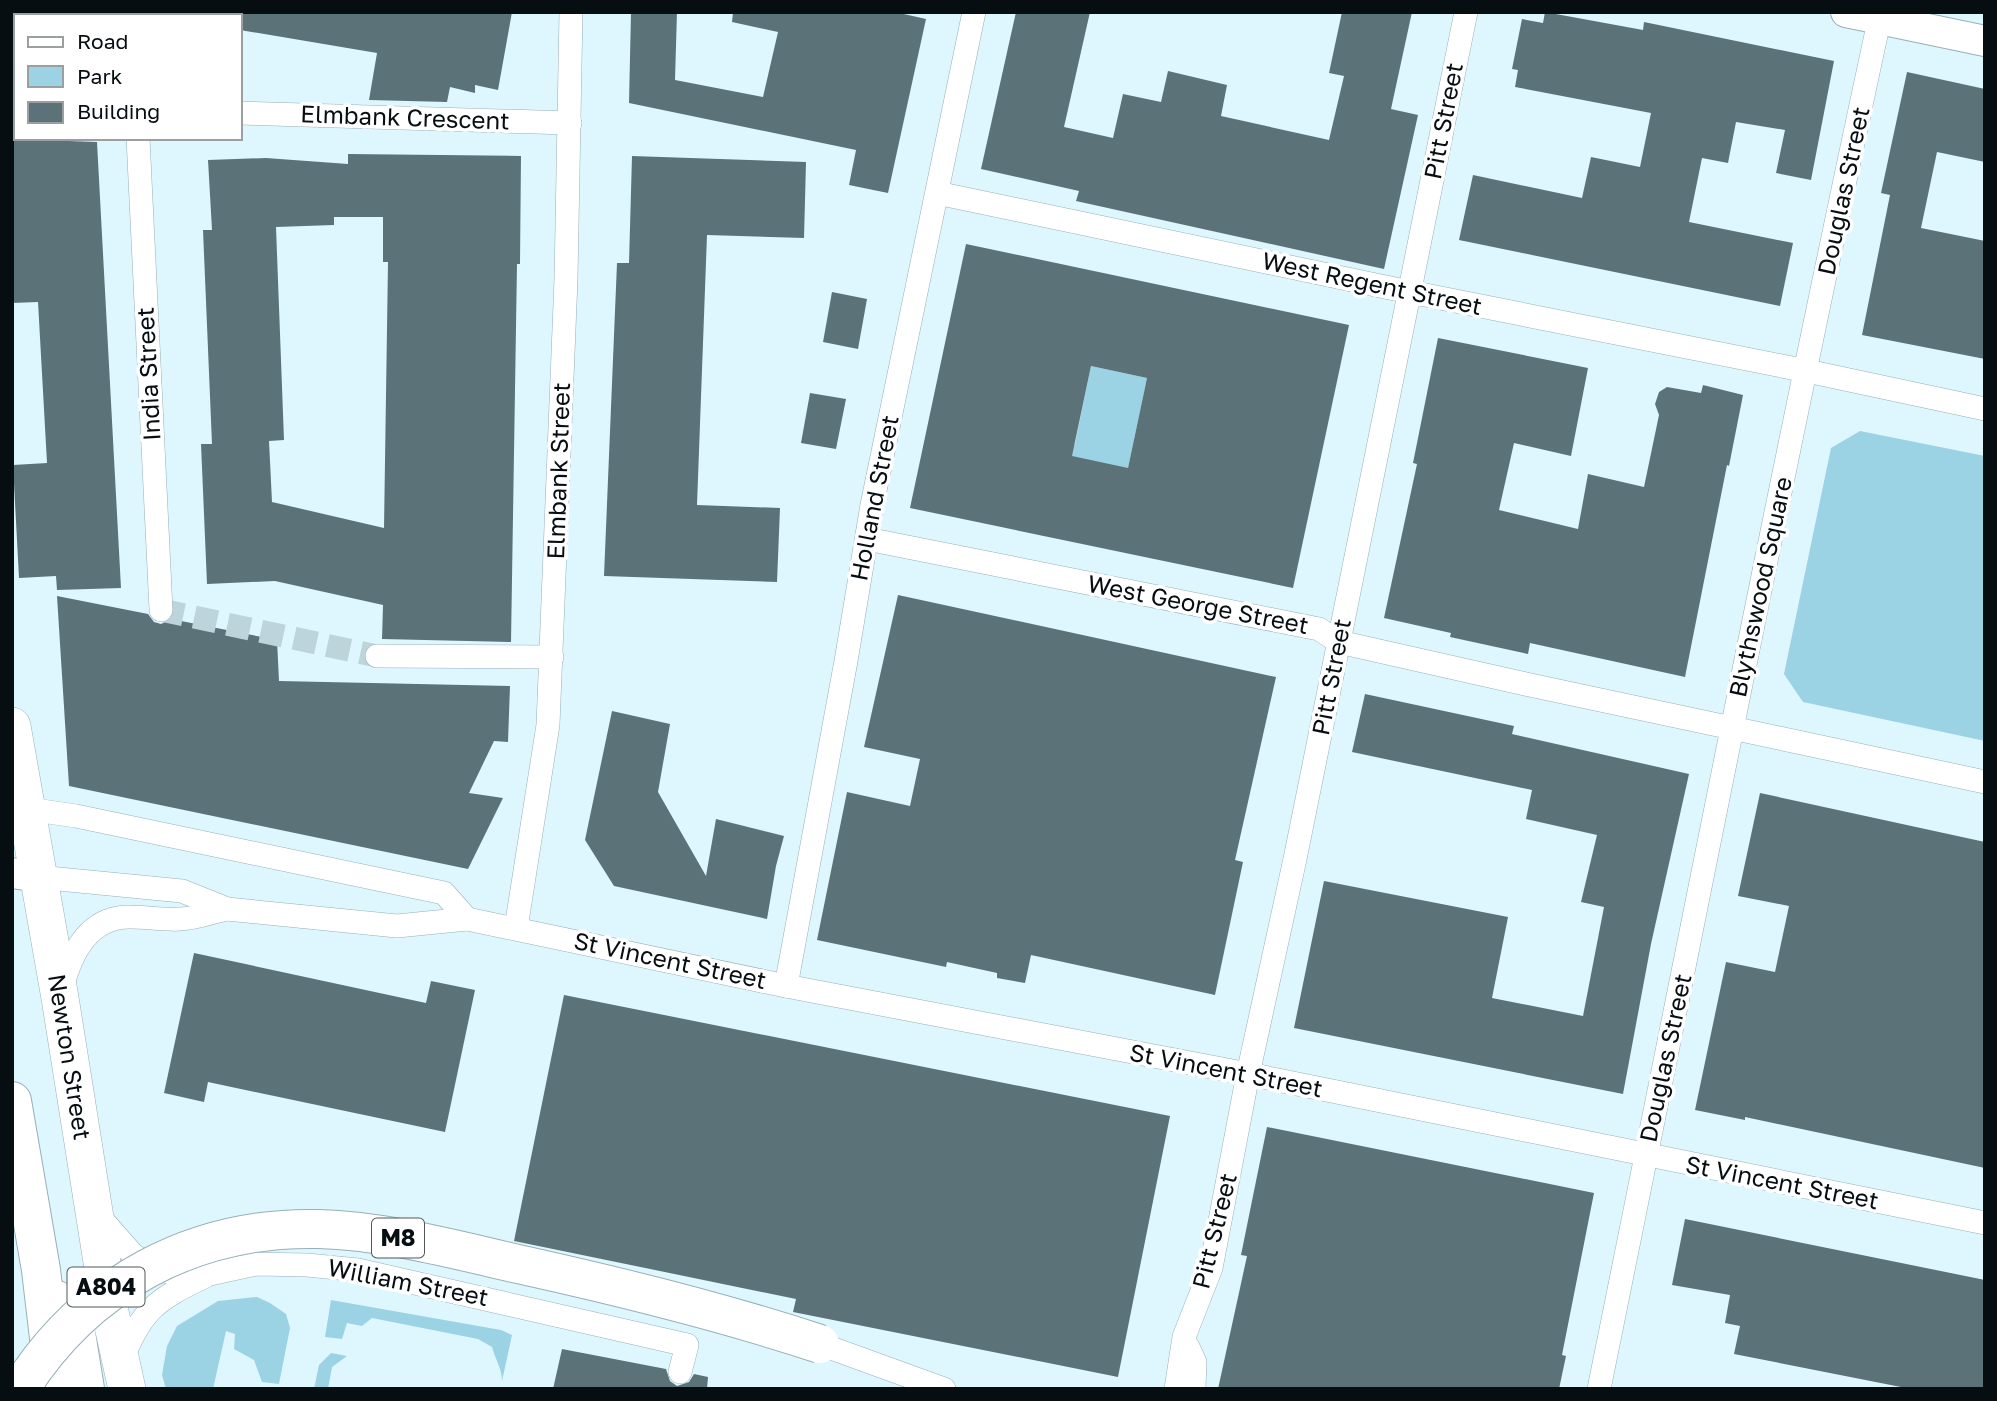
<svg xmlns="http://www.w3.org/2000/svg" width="1997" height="1401" font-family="'Golos Text',sans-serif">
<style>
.green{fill:#9bd2e4}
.building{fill:#5c7279;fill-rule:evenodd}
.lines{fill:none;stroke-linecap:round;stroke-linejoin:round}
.minor-tunnel{stroke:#bed4db;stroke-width:23;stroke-dasharray:23 11;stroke-linecap:butt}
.minor-casing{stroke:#98afb7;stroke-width:24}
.tertiary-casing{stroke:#98afb7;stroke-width:32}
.primary-casing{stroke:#98afb7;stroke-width:38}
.motorway-casing{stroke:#98afb7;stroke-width:40}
.minor{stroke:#fff;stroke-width:23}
.tertiary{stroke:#fff;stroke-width:30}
.primary{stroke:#fff;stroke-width:37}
.motorway{stroke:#fff;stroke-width:38}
.rail{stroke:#2d383c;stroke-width:5;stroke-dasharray:12 12;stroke-linecap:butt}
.motorway-bridge-casing{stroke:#98afb7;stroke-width:40;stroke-linecap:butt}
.motorway-bridge{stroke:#fff;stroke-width:38}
.labels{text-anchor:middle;stroke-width:7;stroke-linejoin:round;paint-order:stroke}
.shield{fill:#fff;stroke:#515658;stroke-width:2}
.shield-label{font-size:23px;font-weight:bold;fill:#060e11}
.street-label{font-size:24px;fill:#060e11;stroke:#fff}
</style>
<rect width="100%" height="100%" fill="#def7ff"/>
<g class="green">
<polygon points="1091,366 1147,378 1128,468 1056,477 1075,444"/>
<polygon points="1860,431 1985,456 1985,741 1803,702 1784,674 1831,448"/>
<polygon points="257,1297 270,1303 286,1314 290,1328 279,1384 262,1382 254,1360 234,1349 235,1334 226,1331 213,1389 166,1389 162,1375 167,1346 177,1326 218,1301"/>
<path d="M 331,1300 L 501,1330 L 512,1335 L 502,1381 C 502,1368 495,1359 492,1347 L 478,1339 L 372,1318 L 362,1326 L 347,1323 L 342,1339 L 325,1337 Z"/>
<polygon points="331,1353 347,1356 332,1367 328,1389 314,1389 319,1365"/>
</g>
<g class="building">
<polygon points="215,12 512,12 498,90 475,85 475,93 450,87 447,102 369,100 377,53 240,30 240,16 215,16"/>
<polygon points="631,12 677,12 675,80 763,97 778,32 732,22 733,12 895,12 926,19 888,193 849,185 856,150 629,103"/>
<polygon points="1016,12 1090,12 1064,127 1113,138 1123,94 1161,102 1168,71 1227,85 1221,116 1329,140 1344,76 1329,73 1342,12 1412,12 1391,109 1418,115 1384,269 1076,201 1079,191 981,169"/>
<polygon points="1545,12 1643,30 1644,22 1834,61 1811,180 1776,173 1785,130 1736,122 1728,163 1702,158 1689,222 1793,243 1780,306 1459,240 1473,175 1582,198 1591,157 1640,167 1651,113 1515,87 1518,70 1512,69 1522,19 1543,23"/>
<polygon points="1907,72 1985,89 1985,162 1937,152 1921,228 1985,241 1985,359 1862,335 1890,195 1881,193"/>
<polygon points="12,139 97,142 121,588 57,590 56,576 19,578 13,465 47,463 38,302 12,303"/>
<path d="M 348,154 L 521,156 L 520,264 L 517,264 L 511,642 L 382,639 L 383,605 L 275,581 L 207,584 L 201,444 L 212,444 L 203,230 L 212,230 L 208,160 L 266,158 L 348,164 ZM 334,217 L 383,217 L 383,262 L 388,262 L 384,528 L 272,502 L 269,441 L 284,440 L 276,227 L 334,225 Z"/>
<polygon points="632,156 806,162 804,238 707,235 697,505 780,508 777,582 604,576 617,263 629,263"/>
<path d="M 966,244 L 1349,325 L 1293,588 L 910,508 ZM 1091,366 L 1147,378 L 1128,468 L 1072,456 Z"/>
<polygon points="832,292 867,299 858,349 823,342"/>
<polygon points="1438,338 1588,368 1571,456 1514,443 1499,510 1578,529 1588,474 1644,487 1659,415 1655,404 1659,392 1667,387 1701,393 1703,385 1743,395 1729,466 1727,465 1685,677 1530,643 1528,654 1450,637 1451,633 1384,618 1417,464 1413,463"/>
<polygon points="810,393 846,399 836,449 801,443"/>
<polygon points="898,595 1276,677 1235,860 1243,862 1215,995 1031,955 1025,983 997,978 997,973 947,962 946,967 817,940 847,792 910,806 920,759 864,747"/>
<polygon points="57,596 148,614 154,622 161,624 171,619 277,640 279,681 510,686 508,742 494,741 469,793 503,798 468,869 69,786"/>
<polygon points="1365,694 1514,726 1512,734 1689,774 1651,944 1623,1094 1294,1028 1324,881 1508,917 1492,998 1583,1016 1604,907 1581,902 1597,835 1526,819 1532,790 1352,752"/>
<polygon points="612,711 670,724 658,792 706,876 716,819 784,836 776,866 767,919 614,886 585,840"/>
<polygon points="1760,793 1985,842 1985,1168 1745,1117 1745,1120 1695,1110 1726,962 1775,972 1789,906 1738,896"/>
<polygon points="194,953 426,1003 431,981 475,990 445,1132 208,1082 204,1102 164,1093"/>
<polygon points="564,995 1170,1116 1118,1377 793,1312 796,1299 514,1241"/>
<polygon points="1267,1127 1594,1193 1562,1355 1566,1356 1559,1389 1218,1389 1247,1256 1241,1255"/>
<polygon points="1685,1219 1985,1280 1985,1389 1911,1389 1734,1354 1740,1326 1725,1323 1730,1295 1672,1285"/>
<polygon points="562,1349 666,1369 670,1381 677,1386 689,1382 694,1374 708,1377 707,1389 553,1389"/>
</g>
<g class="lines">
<polyline class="minor-tunnel" points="161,610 377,656"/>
<defs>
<g id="minor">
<polyline points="12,107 16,107"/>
<polyline points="240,113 570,123"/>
<polyline points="138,138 161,610"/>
<polyline points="937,193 1390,288 1807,371 1985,409"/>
<polyline points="867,539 1319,629 1339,642 1530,685 1985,782"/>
<polyline points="377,656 552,657"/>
<polyline points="28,809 76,816 444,893 467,919"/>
<polyline points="38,877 182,891 227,909 397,926 467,919 786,986 1248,1074 1985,1223"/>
<polyline points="516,928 548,725 566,279 571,12"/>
<polyline points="786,986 846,661 872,505 974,12"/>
<path d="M 62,988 C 71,953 89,916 131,917 C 147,917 163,920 179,919 C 195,919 212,912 227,909"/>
<polyline points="97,1214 134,1256 173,1274 210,1274 256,1264 307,1265 358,1270 687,1345 680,1372"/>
<polyline points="820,1344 944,1389"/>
<polyline points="1188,1347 1195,1362 1194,1389"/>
<path d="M 121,1362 C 141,1311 155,1300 204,1277"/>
<polyline points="1176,1389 1184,1337 1211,1268 1248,1074 1295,859 1466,12"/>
<path d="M 1599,1389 C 1692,930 1782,470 1881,12"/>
</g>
<g id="tertiary">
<polyline points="1846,12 1985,41"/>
<polyline points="12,873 38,877"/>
</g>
<polyline id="primary" points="12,726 60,998 110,1312 127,1389"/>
<g id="motorway">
<polyline points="12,1101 41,1270 55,1389"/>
<polyline points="57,1300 76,1333 85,1389"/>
</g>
</defs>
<use href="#minor" class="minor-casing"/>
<use href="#tertiary" class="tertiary-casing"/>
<use href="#primary" class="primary-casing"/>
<use href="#motorway" class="motorway-casing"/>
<use href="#minor" class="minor"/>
<use href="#tertiary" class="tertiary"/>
<use href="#primary" class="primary"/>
<use href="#motorway" class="motorway"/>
<polyline class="rail" points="12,13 33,16"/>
<defs>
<path id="motorway-bridge" d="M 20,1389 C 86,1284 194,1226 319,1229 C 389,1231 459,1251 527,1266 C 626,1288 723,1312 820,1344"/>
</defs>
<use href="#motorway-bridge" class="motorway-bridge-casing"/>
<use href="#motorway-bridge" class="motorway-bridge"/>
</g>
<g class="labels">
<g class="shield">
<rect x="372" y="1218.5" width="52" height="39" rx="5"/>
<rect x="67.5" y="1267.5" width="77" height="39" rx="5"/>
</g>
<g class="shield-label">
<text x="398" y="1246">M8</text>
<text x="106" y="1295">A804</text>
</g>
<g class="street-label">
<text transform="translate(405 118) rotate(2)" y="8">Elmbank Crescent</text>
<text transform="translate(1444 121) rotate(-79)" y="8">Pitt Street</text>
<text transform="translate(1844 191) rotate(-78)" y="8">Douglas Street</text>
<text transform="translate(1372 284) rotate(12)" y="8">West Regent Street</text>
<text transform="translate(149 374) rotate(-93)" y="8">India Street</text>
<text transform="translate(559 471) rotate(-88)" y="8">Elmbank Street</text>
<text transform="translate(875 498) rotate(-79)" y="8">Holland Street</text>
<text transform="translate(1761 587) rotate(-78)" y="8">Blythswood Square</text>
<text transform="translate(1198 605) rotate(11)" y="8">West George Street</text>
<text transform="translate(1332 677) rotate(-79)" y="8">Pitt Street</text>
<text transform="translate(670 961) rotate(12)" y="8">St Vincent Street</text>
<text transform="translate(69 1057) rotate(81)" y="8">Newton Street</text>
<text transform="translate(1666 1058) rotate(-78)" y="8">Douglas Street</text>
<text transform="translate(1226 1071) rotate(11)" y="8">St Vincent Street</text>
<text transform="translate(1782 1183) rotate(11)" y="8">St Vincent Street</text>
<text transform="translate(1215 1231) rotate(-76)" y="8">Pitt Street</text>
<text transform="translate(408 1283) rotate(11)" y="8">William Street</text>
</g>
</g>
<rect width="1997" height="1401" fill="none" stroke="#060e11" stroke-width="28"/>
<rect x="14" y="14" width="228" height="126" fill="#ffffff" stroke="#9b9fa0" stroke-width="2"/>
<rect x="28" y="37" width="35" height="10" fill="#ffffff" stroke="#9b9fa0" stroke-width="2"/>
<text x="77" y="49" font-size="21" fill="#060e11">Road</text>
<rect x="28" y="66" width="35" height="21" fill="#9bd2e4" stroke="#9b9fa0" stroke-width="2"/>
<text x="77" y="84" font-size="21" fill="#060e11">Park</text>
<rect x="28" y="102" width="35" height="21" fill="#5c7279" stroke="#9b9fa0" stroke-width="2"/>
<text x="77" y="119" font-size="21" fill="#060e11">Building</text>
</svg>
